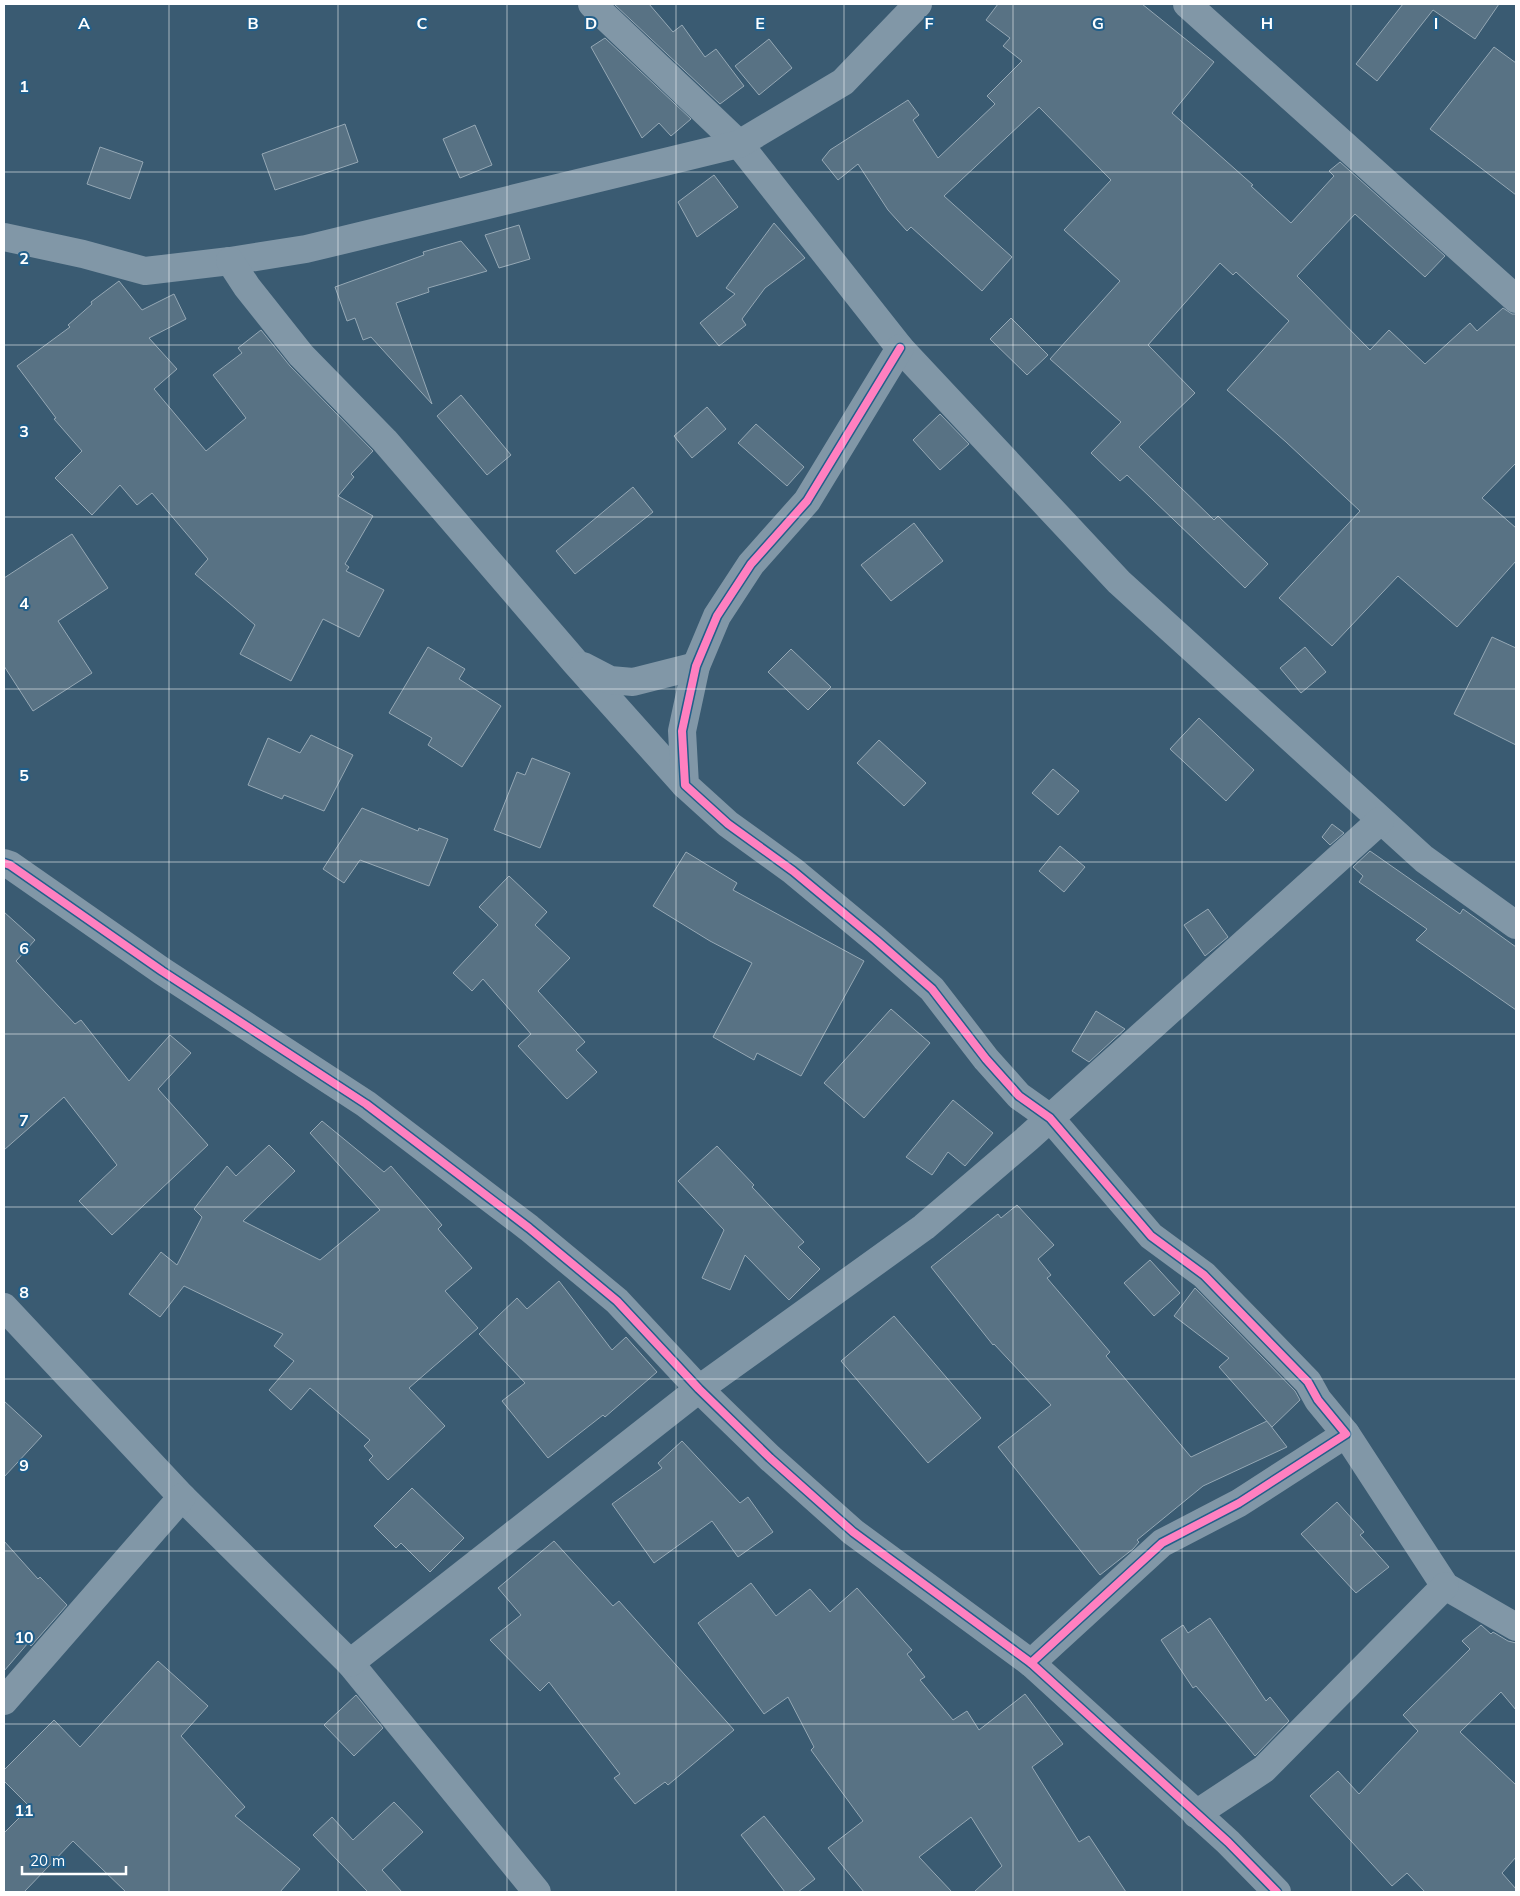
<svg xmlns="http://www.w3.org/2000/svg" width="1520" height="1896" font-family="Mulish,sans-serif">
<style>
.building{fill:#587284;stroke:#95a8b5}
.lines{fill:none;stroke-linecap:round;stroke-linejoin:round}
.minor{stroke:#8197a7;stroke-width:28}
.cycleway-casing{stroke:#225f8a;stroke-width:11}
.cycleway{stroke:#ff80c0;stroke-width:8}
.grid{fill:none;stroke:#fff;stroke-width:1;stroke-opacity:0.55}
.grid-label{font-size:16px;text-anchor:middle;font-weight:bold;fill:#fff;stroke:#225f8a;stroke-width:4;stroke-linejoin:round;paint-order:stroke}
</style>
<rect width="100%" height="100%" fill="#3a5b72"/>
<g class="building">
<polygon points="614,4 649,4 673,32 682,25 705,57 716,49 744,86 720,104"/>
<polygon points="998,4 1142,4 1214,62 1172,113 1253,185 1251,186 1291,223 1334,176 1329,171 1340,162 1445,256 1425,277 1355,214 1297,276 1370,350 1389,330 1425,364 1470,323 1477,331 1503,308 1512,314 1516,314 1516,463 1482,498 1516,528 1516,561 1457,627 1398,576 1332,646 1279,598 1360,511 1286,442 1227,390 1289,321 1236,272 1233,275 1220,263 1148,345 1195,393 1139,447 1214,520 1218,516 1268,564 1245,588 1127,475 1120,481 1091,453 1121,422 1050,359 1120,281 1064,230 1111,180 1039,107 944,196 1012,257 982,291 911,227 907,231 888,210 858,164 838,180 822,160 830,150 908,100 919,115 913,120 938,158 995,104 987,96 1022,61 1003,46 1010,38 986,20"/>
<polygon points="1403,4 1499,4 1475,39 1433,10 1377,81 1356,64"/>
<polygon points="605,38 691,119 671,136 659,123 642,138 591,47"/>
<polygon points="769,39 792,68 759,95 735,66"/>
<polygon points="1494,47 1516,63 1516,195 1430,129"/>
<polygon points="345,124 358,162 275,190 262,154"/>
<polygon points="475,125 492,165 460,178 443,139"/>
<polygon points="100,147 143,162 130,199 87,184"/>
<polygon points="714,175 738,207 697,237 678,202"/>
<polygon points="774,223 805,258 765,288 742,319 746,325 719,346 700,323 735,294 726,288"/>
<polygon points="519,225 530,259 499,268 485,235"/>
<polygon points="461,241 487,271 428,288 429,292 396,303 432,404 371,337 363,340 355,318 347,321 335,287 424,255 423,252"/>
<polygon points="119,281 142,310 174,294 186,319 149,338 177,369 154,389 206,451 246,418 213,375 242,353 238,348 261,330 290,366 373,451 351,474 354,477 338,496 373,516 345,564 349,567 346,571 384,590 359,637 323,619 291,681 240,654 255,625 195,574 208,559 152,493 137,505 120,485 92,515 55,478 82,451 54,419 56,418 17,366 70,327 68,325 92,304 91,302"/>
<polygon points="1011,318 1048,355 1027,375 990,339"/>
<polygon points="461,395 511,455 487,475 437,416"/>
<polygon points="707,407 726,429 692,458 674,436"/>
<polygon points="940,414 969,444 940,470 913,440"/>
<polygon points="756,424 804,467 787,486 738,443"/>
<polygon points="633,487 653,512 575,574 556,551"/>
<polygon points="914,523 943,561 891,601 861,565"/>
<polygon points="72,534 108,588 58,621 92,673 33,711 4,666 4,578"/>
<polygon points="1492,637 1516,648 1516,745 1454,714"/>
<polygon points="428,647 465,669 459,679 501,706 462,767 428,745 432,738 389,713"/>
<polygon points="1305,647 1326,672 1301,693 1280,668"/>
<polygon points="791,649 831,687 808,710 768,672"/>
<polygon points="1199,718 1254,770 1226,801 1170,749"/>
<polygon points="311,735 353,755 324,811 284,795 282,799 248,785 268,738 300,753"/>
<polygon points="879,740 926,783 904,806 857,763"/>
<polygon points="532,758 570,773 540,848 494,830 517,772 525,775"/>
<polygon points="1053,769 1079,791 1058,815 1032,793"/>
<polygon points="362,808 418,831 419,828 448,839 429,886 360,860 344,883 323,869"/>
<polygon points="1332,824 1344,833 1330,845 1322,837"/>
<polygon points="1060,846 1085,867 1064,892 1039,871"/>
<polygon points="1370,851 1460,914 1463,909 1516,947 1516,1010 1416,940 1427,929 1359,882 1363,876 1353,867"/>
<polygon points="686,852 737,883 733,890 864,961 801,1076 757,1053 754,1060 713,1037 752,963 710,941 653,906"/>
<polygon points="509,876 547,912 535,925 570,958 538,991 585,1042 576,1050 597,1072 567,1099 518,1046 531,1034 483,979 472,991 453,973 498,925 479,907"/>
<polygon points="1208,909 1228,937 1205,956 1184,925"/>
<polygon points="4,912 35,940 16,961 75,1024 81,1020 129,1081 170,1035 191,1053 158,1089 208,1145 112,1235 79,1201 117,1165 64,1097 4,1150"/>
<polygon points="891,1009 930,1043 864,1118 824,1083"/>
<polygon points="1096,1011 1125,1029 1089,1062 1072,1051"/>
<polygon points="953,1100 993,1133 965,1166 948,1152 932,1175 906,1157"/>
<polygon points="322,1121 384,1172 391,1166 442,1225 438,1229 472,1268 445,1291 478,1328 409,1388 445,1426 388,1480 369,1460 373,1456 364,1446 370,1440 310,1388 291,1410 269,1390 294,1361 274,1346 283,1334 184,1286 160,1317 129,1294 161,1252 177,1265 202,1217 194,1209 227,1166 236,1176 269,1145 295,1171 243,1221 320,1260 380,1210 310,1133"/>
<polygon points="717,1146 754,1185 752,1187 804,1242 798,1247 820,1269 789,1300 745,1255 730,1290 702,1278 724,1230 678,1181"/>
<polygon points="1017,1205 1054,1245 1038,1259 1051,1275 1047,1278 1110,1352 1106,1356 1191,1457 1267,1421 1287,1447 1203,1486 1137,1540 1139,1542 1133,1549 1100,1575 998,1447 1051,1405 994,1344 993,1345 931,1267 998,1214 1001,1218"/>
<polygon points="1150,1260 1180,1293 1154,1316 1124,1283"/>
<polygon points="559,1281 612,1350 626,1337 657,1372 605,1417 603,1415 548,1458 502,1401 525,1383 479,1334 517,1298 527,1309"/>
<polygon points="1195,1288 1295,1391 1300,1400 1272,1427 1219,1367 1229,1358 1174,1316"/>
<polygon points="894,1316 981,1418 928,1463 841,1361"/>
<polygon points="4,1401 42,1436 4,1477"/>
<polygon points="682,1441 740,1503 748,1497 773,1532 738,1557 712,1521 654,1563 612,1504 662,1468 658,1463"/>
<polygon points="412,1488 464,1538 430,1572 401,1543 396,1548 374,1526"/>
<polygon points="1337,1502 1364,1532 1360,1535 1389,1567 1356,1593 1301,1534"/>
<polygon points="4,1541 38,1579 40,1577 67,1605 31,1646 28,1643 4,1671"/>
<polygon points="554,1541 613,1606 619,1601 734,1730 668,1785 665,1782 635,1804 614,1778 620,1774 549,1682 540,1691 490,1640 521,1615 498,1588"/>
<polygon points="751,1583 776,1616 810,1589 830,1612 857,1588 912,1650 907,1654 925,1677 920,1680 953,1720 967,1711 979,1730 1025,1694 1063,1744 1032,1767 1079,1842 1089,1836 1126,1892 974,1892 1002,1866 971,1817 919,1857 952,1892 864,1892 828,1848 863,1821 811,1750 814,1747 788,1697 764,1714 698,1623"/>
<polygon points="1210,1618 1266,1701 1270,1697 1289,1721 1255,1756 1196,1686 1193,1688 1161,1640 1183,1625 1188,1633"/>
<polygon points="1481,1625 1491,1634 1493,1632 1508,1641 1516,1643 1516,1710 1501,1692 1460,1732 1516,1785 1516,1857 1502,1873 1516,1889 1516,1892 1425,1892 1407,1873 1392,1886 1310,1796 1338,1771 1359,1794 1418,1731 1403,1715 1470,1649 1462,1641"/>
<polygon points="158,1661 208,1706 181,1736 245,1807 235,1816 300,1869 280,1892 126,1892 73,1841 24,1892 4,1892 4,1833 30,1807 4,1781 4,1770 54,1720 80,1747"/>
<polygon points="356,1695 383,1728 354,1756 324,1725"/>
<polygon points="394,1802 423,1832 382,1870 402,1892 368,1892 313,1835 332,1817 353,1840"/>
<polygon points="764,1816 815,1879 798,1892 785,1892 741,1835"/>
</g>
<g class="lines">
<g class="minor">
<polyline points="592,4 739,144 900,348 1119,582 1424,859 1516,925"/>
<polyline points="1187,4 1516,299"/>
<polyline points="4,237 83,254 145,271 230,261 306,249 739,144 843,82 918,4"/>
<polyline points="230,261 247,287 301,355 385,441 575,662 685,785"/>
<polyline points="900,348 807,501 751,564 717,616 696,666 682,731 685,785 728,824 793,871 876,940 932,989 986,1059 1019,1096 1050,1118 1151,1236 1204,1275 1308,1382 1318,1400 1346,1434 1239,1503 1162,1543 1031,1663"/>
<polyline points="583,666 610,680 633,682 696,666"/>
<polyline points="4,863 10,865 162,971 366,1104 529,1228 617,1301 699,1389 770,1458 853,1532 1031,1663 1228,1842 1277,1892"/>
<polyline points="4,1307 182,1497 350,1663 537,1892"/>
<polyline points="1346,1434 1445,1586 1516,1627"/>
<polyline points="350,1663 699,1389 924,1227 1028,1138 1380,821"/>
<polyline points="4,1701 182,1497"/>
<polyline points="1196,1814 1264,1769 1445,1586"/>
</g>
<defs>
<g id="cycleway">
<polyline points="900,348 807,501 751,564 717,616 696,666 682,731 685,785 728,824 793,871 876,940 932,989 986,1059 1019,1096 1050,1118 1151,1236 1204,1275 1308,1382 1318,1400 1346,1434 1239,1503 1162,1543 1031,1663"/>
<polyline points="4,863 10,865 162,971 366,1104 529,1228 617,1301 699,1389 770,1458 853,1532 1031,1663 1228,1842 1277,1892"/>
</g>
</defs>
<use href="#cycleway" class="cycleway-casing"/>
<use href="#cycleway" class="cycleway"/>
</g>
<path class="grid" d="M 169,4 L 169,1892M 338,4 L 338,1892M 507,4 L 507,1892M 676,4 L 676,1892M 844,4 L 844,1892M 1013,4 L 1013,1892M 1182,4 L 1182,1892M 1351,4 L 1351,1892M 4,172 L 1516,172M 4,345 L 1516,345M 4,517 L 1516,517M 4,689 L 1516,689M 4,862 L 1516,862M 4,1034 L 1516,1034M 4,1207 L 1516,1207M 4,1379 L 1516,1379M 4,1551 L 1516,1551M 4,1724 L 1516,1724"/>
<g class="grid-label">
<text x="84" y="29">A</text>
<text x="253" y="29">B</text>
<text x="422" y="29">C</text>
<text x="591" y="29">D</text>
<text x="760" y="29">E</text>
<text x="929" y="29">F</text>
<text x="1098" y="29">G</text>
<text x="1267" y="29">H</text>
<text x="1436" y="29">I</text>
<text x="24" y="92">1</text>
<text x="24" y="264">2</text>
<text x="24" y="437">3</text>
<text x="24" y="609">4</text>
<text x="24" y="781">5</text>
<text x="24" y="954">6</text>
<text x="24" y="1126">7</text>
<text x="24" y="1298">8</text>
<text x="24" y="1471">9</text>
<text x="24" y="1643">10</text>
<text x="24" y="1816">11</text>
</g>
<rect width="1520" height="1896" fill="none" stroke="#ffffff" stroke-width="10"/>
<path d="M22 1866v8h104v-8" fill="none" stroke="#ffffff" stroke-width="2.5"/>
<text x="30" y="1866" font-size="15" fill="#ffffff" stroke="#225f8a" stroke-width="4" paint-order="stroke">20 m</text>
</svg>
